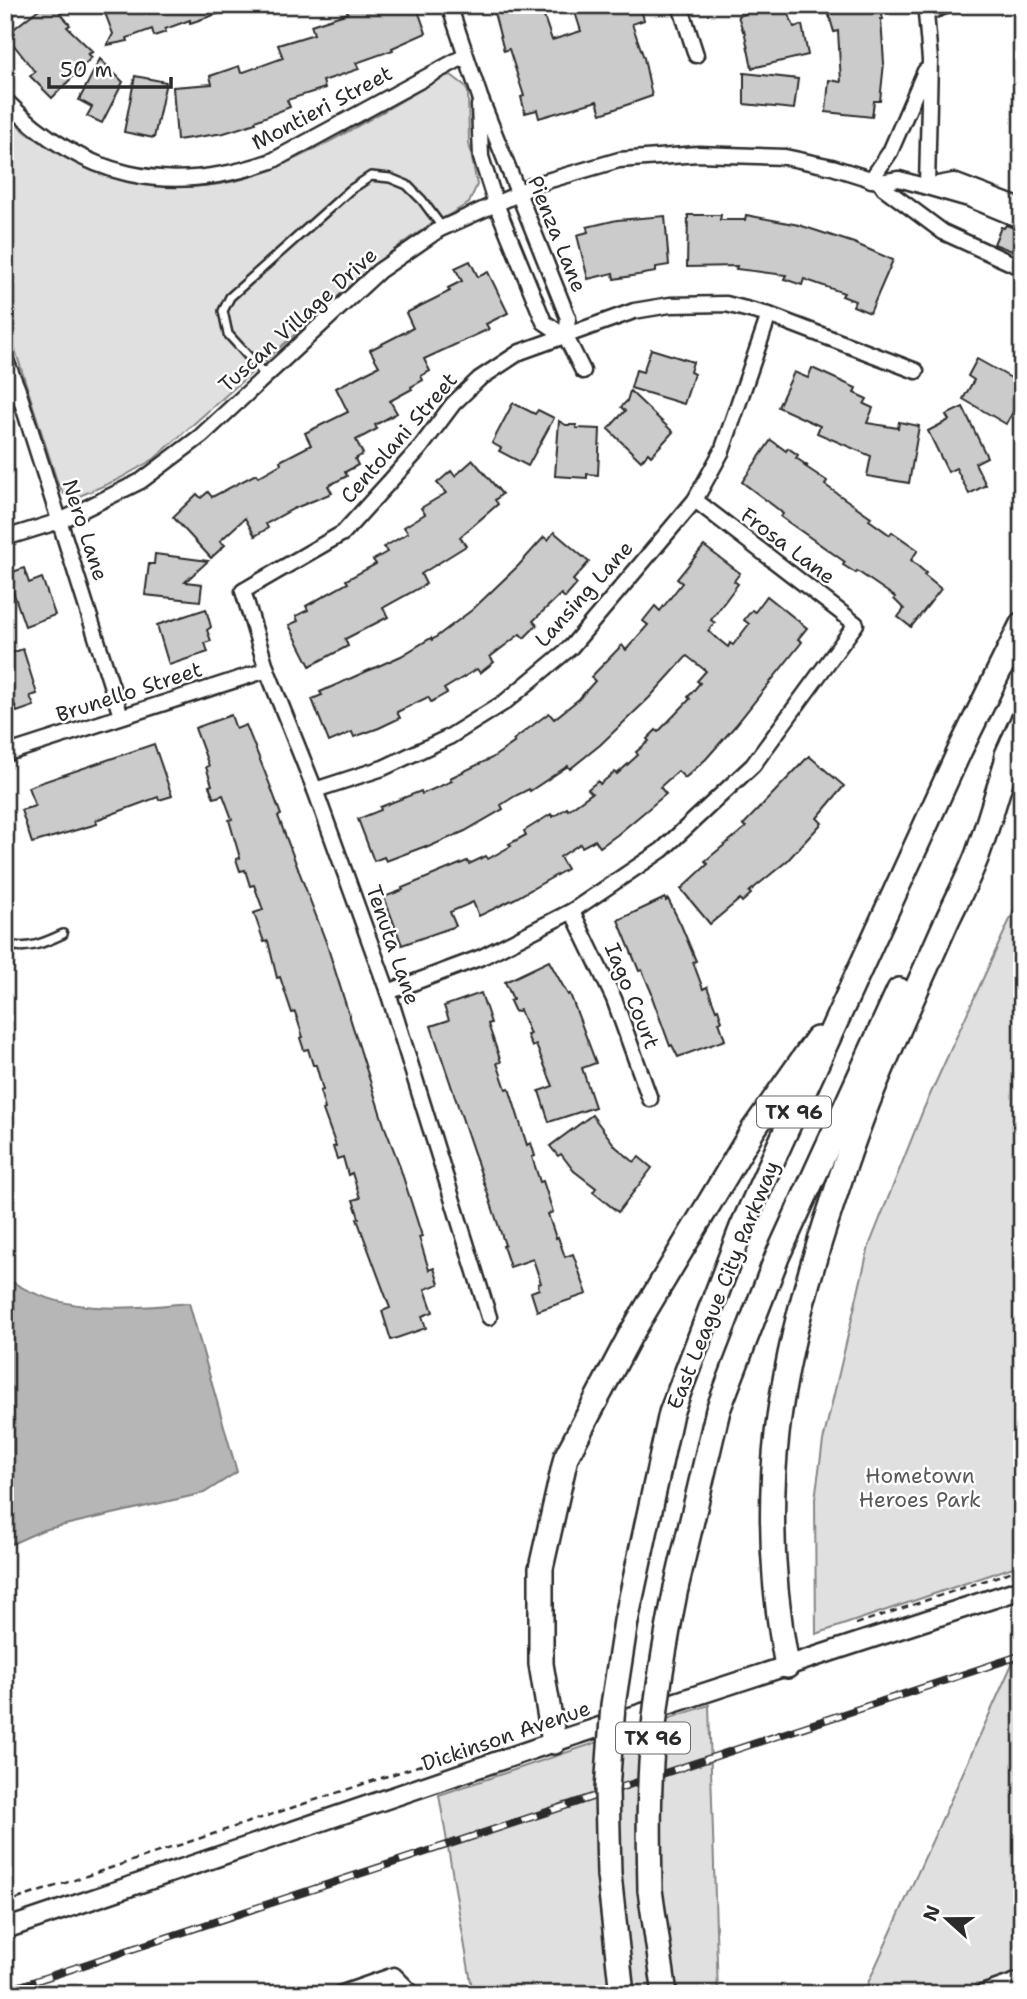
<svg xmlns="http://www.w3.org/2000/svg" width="1027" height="1999" font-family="'Shantell Sans',sans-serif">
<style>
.green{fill:#e0e0e0;stroke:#868686;stroke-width:2}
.water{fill:#b6b6b6;stroke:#7e7e7e;stroke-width:2}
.building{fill:#cbcbcb;stroke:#2b2b2b;stroke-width:2}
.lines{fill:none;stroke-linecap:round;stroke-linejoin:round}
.service-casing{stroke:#2b2b2b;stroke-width:12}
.minor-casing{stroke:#2b2b2b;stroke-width:19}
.tertiary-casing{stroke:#2b2b2b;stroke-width:23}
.primary-casing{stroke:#2b2b2b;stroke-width:28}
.path{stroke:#2b2b2b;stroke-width:2.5;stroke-dasharray:7 5;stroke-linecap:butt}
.service{stroke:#fff;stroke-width:7}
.minor{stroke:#fff;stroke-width:14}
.tertiary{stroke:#fff;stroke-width:18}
.primary{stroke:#fff;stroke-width:23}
.rail-casing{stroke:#2b2b2b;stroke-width:8}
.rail{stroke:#fff;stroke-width:5;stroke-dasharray:16;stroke-linecap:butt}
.primary-bridge-casing{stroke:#2b2b2b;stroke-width:28;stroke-linecap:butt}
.primary-bridge{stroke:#fff;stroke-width:23}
.labels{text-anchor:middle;stroke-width:5;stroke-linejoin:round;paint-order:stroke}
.shield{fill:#fff;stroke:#6b6b6b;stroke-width:2}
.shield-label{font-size:19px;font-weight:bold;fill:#2b2b2b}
.street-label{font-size:21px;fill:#2b2b2b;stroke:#fff}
.park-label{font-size:21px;fill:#585858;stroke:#fff}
</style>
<rect width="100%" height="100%" fill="#fff"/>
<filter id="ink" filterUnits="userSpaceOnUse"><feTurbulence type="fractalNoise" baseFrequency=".0143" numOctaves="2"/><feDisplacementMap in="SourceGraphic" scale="14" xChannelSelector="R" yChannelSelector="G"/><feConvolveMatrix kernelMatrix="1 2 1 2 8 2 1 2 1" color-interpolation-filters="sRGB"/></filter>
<g filter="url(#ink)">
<g class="green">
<path d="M 451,75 L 464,85 L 468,92 L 469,143 L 477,185 L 469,203 L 411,237 L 371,267 L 154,459 L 117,480 L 75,498 L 64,494 L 58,484 L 5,318 L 5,112 C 13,119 20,128 28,134 C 37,140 47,145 56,150 C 117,185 188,198 256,175 C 320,152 385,109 445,76 Z"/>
<polygon points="1022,893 1022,1564 816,1634 815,1499 823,1441 869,1246 924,1108"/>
<polygon points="1022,1642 1022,1994 863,1994"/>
<polygon points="709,1705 718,1994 473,1994 439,1795"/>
</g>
<path class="water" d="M 5,1277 C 60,1316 126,1309 189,1303 L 237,1472 L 204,1493 L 43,1530 L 5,1547 Z"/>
<g class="building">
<polygon points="44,5 54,5 70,25 67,27 93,52 88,54 92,57 52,98 30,76 35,72 6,35"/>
<polygon points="102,5 235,5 235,8 190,23 190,20 165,29 166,32 154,36 152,29 127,38 128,41 107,45 113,34"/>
<polygon points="345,5 416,5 426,33 392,48 393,50 356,63 359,69 323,81 325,88 287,100 290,107 255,121 256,123 224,133 177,140 173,87 212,84 210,76 239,66 241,73 283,58 278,45 314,34 311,25 348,13"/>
<polygon points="492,5 540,5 552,40 581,31 574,9 587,5 640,5 644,20 632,24 644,58 652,96 601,114 597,101 539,118 537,110 525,113 521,97 524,96 509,49 504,51"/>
<polygon points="742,5 785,5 794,27 802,25 808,55 752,68 744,30 743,31 738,16 745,14"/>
<polygon points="826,5 879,5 883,19 881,19 884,63 880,101 874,101 872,117 826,112 829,80 841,82 838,31 834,32"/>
<polygon points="100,59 123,82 102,123 87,116 92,107 79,100"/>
<polygon points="744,73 798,79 794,109 744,104"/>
<polygon points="135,76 166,82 154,138 124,132"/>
<polygon points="688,215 721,215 720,220 745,220 746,215 799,225 854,243 893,260 870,313 853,306 855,301 842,296 844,293 804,279 802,285 784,279 786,275 736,269 737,266 687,267"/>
<polygon points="665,216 669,265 656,267 656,272 614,279 613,273 588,279 577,235 588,232 587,227 617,220"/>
<polygon points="1006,225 1020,230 1012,251 994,244 1001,227 1004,228"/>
<polygon points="470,261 478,277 488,272 508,313 486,324 489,329 424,359 430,371 421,376 423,380 411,387 412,389 390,401 397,413 375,425 377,429 356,440 363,454 355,459 358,465 345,472 347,476 328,486 332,493 293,509 266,524 268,528 255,536 245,518 220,541 225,545 211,558 173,517 197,494 201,498 208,492 212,497 256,474 258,477 281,464 280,461 311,445 305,433 348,412 336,388 379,366 370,350 413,328 406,313 450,291 448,288 462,281 455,268"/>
<polygon points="651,349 693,362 690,372 694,374 684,404 631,388 636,370 643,372"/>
<polygon points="977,359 1022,384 1022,397 1006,424 963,399 974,380 968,376"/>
<polygon points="812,368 856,388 854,393 867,399 864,404 873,408 867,423 898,428 899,422 919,426 909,483 867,476 871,456 817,433 820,426 778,407 794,372 808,378"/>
<polygon points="630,391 673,432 651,456 648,453 641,461 608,429 625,411 621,407 627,401"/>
<polygon points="513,403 535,414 538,410 554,418 528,466 499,451 501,448 492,443"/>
<polygon points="963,407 987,457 975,463 986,485 969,494 956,468 948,472 928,431 949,420 946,415"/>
<polygon points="559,421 566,425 576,425 576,428 600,429 598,475 587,474 587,478 555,476"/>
<polygon points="771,440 786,451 788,448 798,455 796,458 808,466 803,465 827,481 825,485 871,517 869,520 890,535 892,532 918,550 911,560 926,573 924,575 941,589 911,627 898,617 904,609 894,599 895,597 857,571 856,573 843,565 845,562 781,517 783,514 779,510 742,482"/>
<polygon points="473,460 502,494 495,500 498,504 460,537 466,546 421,574 426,584 383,608 388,617 345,639 348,646 310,666 289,625 298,621 296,616 308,610 306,606 348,583 346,580 376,564 373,560 387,552 384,547 408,533 404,527 425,514 421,508 446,493 437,483 451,471 455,476"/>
<polygon points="554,532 589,562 573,580 577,584 565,598 561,594 533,621 537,625 524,638 520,634 490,657 494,662 480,673 477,669 444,689 447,693 431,702 428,697 397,712 400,718 379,728 354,737 352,732 329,742 312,699 322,695 320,692 401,656 431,638 432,640 472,610 518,566 544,537 548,540"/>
<polygon points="704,546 740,573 734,581 738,584 711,620 715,623 708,631 728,647 730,643 733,645 749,624 744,620 752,610 755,612 767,596 807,628 798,639 802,642 736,725 706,759 685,778 678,771 660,787 666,794 617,835 600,847 595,840 582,847 580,844 560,857 567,869 516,898 479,916 473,902 450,912 456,926 402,945 384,897 403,890 402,888 467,861 469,864 486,856 488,859 511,846 509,844 526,835 524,831 551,814 553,817 567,808 568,810 592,793 588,789 598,781 600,784 615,772 617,774 638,755 636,752 649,741 647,739 656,730 658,732 690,699 688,697 700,683 697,681 706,671 687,656 649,698 600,745 570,769 568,766 530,791 529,789 515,796 501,805 503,809 465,831 426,848 426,846 386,861 384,857 374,861 358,819 381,810 380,807 421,791 422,794 452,781 450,778 492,758 515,742 513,740 549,713 554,719 579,699 595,681 591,677 622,645 626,650 648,625 643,621 655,606 660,611 682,583 677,579"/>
<polygon points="155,554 208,561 185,582 202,584 200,601 145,595 149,564 154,564"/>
<polygon points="24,568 29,583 42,578 55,615 25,626 7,574"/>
<polygon points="206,609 211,627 207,630 211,641 205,643 208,652 169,665 157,625"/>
<polygon points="23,649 37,694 30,696 34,706 17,712 5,676 5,655"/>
<polygon points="231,715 236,729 246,725 270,785 281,815 278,816 326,942 384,1125 398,1161 422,1236 419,1237 429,1270 434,1268 439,1284 425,1289 433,1312 422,1316 426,1328 391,1340 382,1311 390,1308 357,1219 359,1218 353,1200 360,1198 352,1173 348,1175 343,1157 337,1159 333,1147 336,1146 323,1110 325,1109 320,1091 323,1090 316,1065 313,1065 308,1049 304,1050 300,1038 303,1037 295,1012 292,1013 280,977 277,978 268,941 264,942 254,913 263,910 254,885 250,886 245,870 240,871 236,859 240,858 229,820 232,819 223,795 214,798 209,786 212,785 206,767 209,766 195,728"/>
<polygon points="154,744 172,796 159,800 158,797 96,820 97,824 32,843 21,810 35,806 28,787"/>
<polygon points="809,756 844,786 817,818 822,823 787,861 749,892 751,894 742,902 740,899 710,924 681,889 708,864 705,861 746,827 743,825"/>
<polygon points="665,898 666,901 668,899 681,925 696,961 693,962 703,989 707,987 716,1010 718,1009 722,1021 719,1022 725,1040 678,1057 672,1045 670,1046 652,997 653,996 642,970 639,971 618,920"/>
<polygon points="549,961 568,995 570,994 596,1063 582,1068 595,1107 549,1122 539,1091 553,1086 536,1045 532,1047 527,1035 530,1034 520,1010 515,1012 510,1001 513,999 505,982"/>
<polygon points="481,993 491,1023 488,1024 501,1062 497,1063 506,1089 509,1088 527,1145 531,1143 535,1156 532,1157 540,1182 543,1181 553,1212 548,1214 556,1238 558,1237 565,1257 573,1254 587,1294 537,1311 531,1292 539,1289 538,1284 541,1283 533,1259 510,1267 503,1246 505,1245 431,1026 449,1020 444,1006"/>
<polygon points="592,1115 616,1147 634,1162 639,1157 652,1168 618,1212 593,1192 596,1188 574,1171 561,1154 558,1156 550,1146"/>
</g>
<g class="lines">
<defs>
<g id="service">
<polyline points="266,376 228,334 223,311 230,297 350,190 371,176 390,178 407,185 422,200 442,227"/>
<path d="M 5,944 C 26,951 44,943 63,934"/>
</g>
<g id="minor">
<polyline points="449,5 480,97 568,318 566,337"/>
<polyline points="680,5 696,55"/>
<polyline points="923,5 926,13 930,60 927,186 954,181 1022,207"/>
<polyline points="926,13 948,5"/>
<path d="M 5,100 C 83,179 168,197 272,161 L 465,56"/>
<polyline points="479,105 481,157 496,204 544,322 566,337 583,371"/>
<polyline points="871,180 890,152 925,71"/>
<polyline points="880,182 884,188 943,232 1022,268"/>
<polyline points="5,358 18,390 121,716"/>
<polyline points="5,538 60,521 141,481 201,436 379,271 440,229 518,194 533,185 619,160 698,154 785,157 832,167 880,182 899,179 969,199 1022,221"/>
<polyline points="5,754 267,670"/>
<polyline points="315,790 383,768 449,737 505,702 571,647 695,500 722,451 769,315"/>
<polyline points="572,911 614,999 650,1099"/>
<polyline points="388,992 482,957 572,911 662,850 753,765 856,624 695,500"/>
<polyline points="489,1317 388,992 315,790 267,670 243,591 343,533 420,448 453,404 479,379 520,352 634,311 670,305 726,304 769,315 916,371"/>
<polyline points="339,1994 394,1975 413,1994"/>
<polyline points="979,1994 1022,1979"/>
</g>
<polyline id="tertiary" points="5,1929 554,1742 1022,1589"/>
<g id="primary">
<polyline points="1007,755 1022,722"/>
<polyline points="676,1588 718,1410 777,1257 899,990"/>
<polyline points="626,1621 671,1413 742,1227 960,750 1022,624"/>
<path d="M 787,1666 C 755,1497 778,1364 832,1204 C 846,1161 861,1117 879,1075 C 900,1025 923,975 945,925 C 956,901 969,878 978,853 C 991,817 1001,779 1013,742"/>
<polyline points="554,1742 541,1664 541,1568 566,1457 631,1334 753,1130 817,1039"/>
<polyline points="609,1875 622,1994"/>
<polyline points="650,1890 665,1994"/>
</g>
</defs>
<use href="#service" class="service-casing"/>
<use href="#minor" class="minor-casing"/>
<use href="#tertiary" class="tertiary-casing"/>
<use href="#primary" class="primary-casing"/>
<g class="path">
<polyline points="856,1624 1022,1568"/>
<polyline points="5,1903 490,1742 504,1740"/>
</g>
<use href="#service" class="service"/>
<use href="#minor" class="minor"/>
<use href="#tertiary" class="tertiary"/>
<use href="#primary" class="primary"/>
<defs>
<polyline id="rail" points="5,1991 1022,1655"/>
</defs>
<use href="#rail" class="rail-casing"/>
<use href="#rail" class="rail"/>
<defs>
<g id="primary-bridge">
<polyline points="609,1875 607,1790 613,1705 626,1621"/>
<path d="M 650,1890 C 649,1840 648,1789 653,1738 C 657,1688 666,1638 676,1588"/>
</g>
</defs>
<use href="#primary-bridge" class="primary-bridge-casing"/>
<use href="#primary-bridge" class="primary-bridge"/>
</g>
</g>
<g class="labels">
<g class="shield">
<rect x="757" y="1096.5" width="74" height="31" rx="5"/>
<rect x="616" y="1722.5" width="74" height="31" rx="5"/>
</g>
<g class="shield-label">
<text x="794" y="1119">TX 96</text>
<text x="653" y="1745">TX 96</text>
</g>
<g class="street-label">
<text transform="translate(322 108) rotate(-28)" y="7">Montieri Street</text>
<text transform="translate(557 234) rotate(68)" y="7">Pienza Lane</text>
<text transform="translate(298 320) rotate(-42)" y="7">Tuscan Village Drive</text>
<text transform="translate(399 438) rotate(-49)" y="7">Centolani Street</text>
<text transform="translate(85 530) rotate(72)" y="7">Nero Lane</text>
<text transform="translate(788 546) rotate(37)" y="7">Frosa Lane</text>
<text transform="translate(584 594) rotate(-48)" y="7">Lansing Lane</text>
<text transform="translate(129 692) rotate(-18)" y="7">Brunello Street</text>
<text transform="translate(393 945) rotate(71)" y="7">Tenuta Lane</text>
<text transform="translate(632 996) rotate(68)" y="7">Iago Court</text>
<text transform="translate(723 1285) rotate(-68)" y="7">East League City Parkway</text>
<text transform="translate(506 1736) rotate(-19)" y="7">Dickinson Avenue</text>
</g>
<g class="park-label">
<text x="920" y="1483">Hometown<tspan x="920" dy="24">Heroes Park</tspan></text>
</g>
</g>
<rect width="1027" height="1999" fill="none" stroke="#fff" stroke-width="28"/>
<rect x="14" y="14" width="999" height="1971" fill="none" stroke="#2b2b2b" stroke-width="2.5" filter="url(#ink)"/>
<g transform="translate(947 1919) rotate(291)" stroke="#ffffff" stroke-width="5" paint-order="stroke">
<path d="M0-5L12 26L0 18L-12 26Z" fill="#2b2b2b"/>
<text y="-10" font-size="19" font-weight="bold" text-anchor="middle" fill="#2b2b2b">N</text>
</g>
<path d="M49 77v10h122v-10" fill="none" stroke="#2b2b2b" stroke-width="3.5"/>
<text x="60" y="77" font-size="21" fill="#2b2b2b" stroke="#ffffff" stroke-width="5" paint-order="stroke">50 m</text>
</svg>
